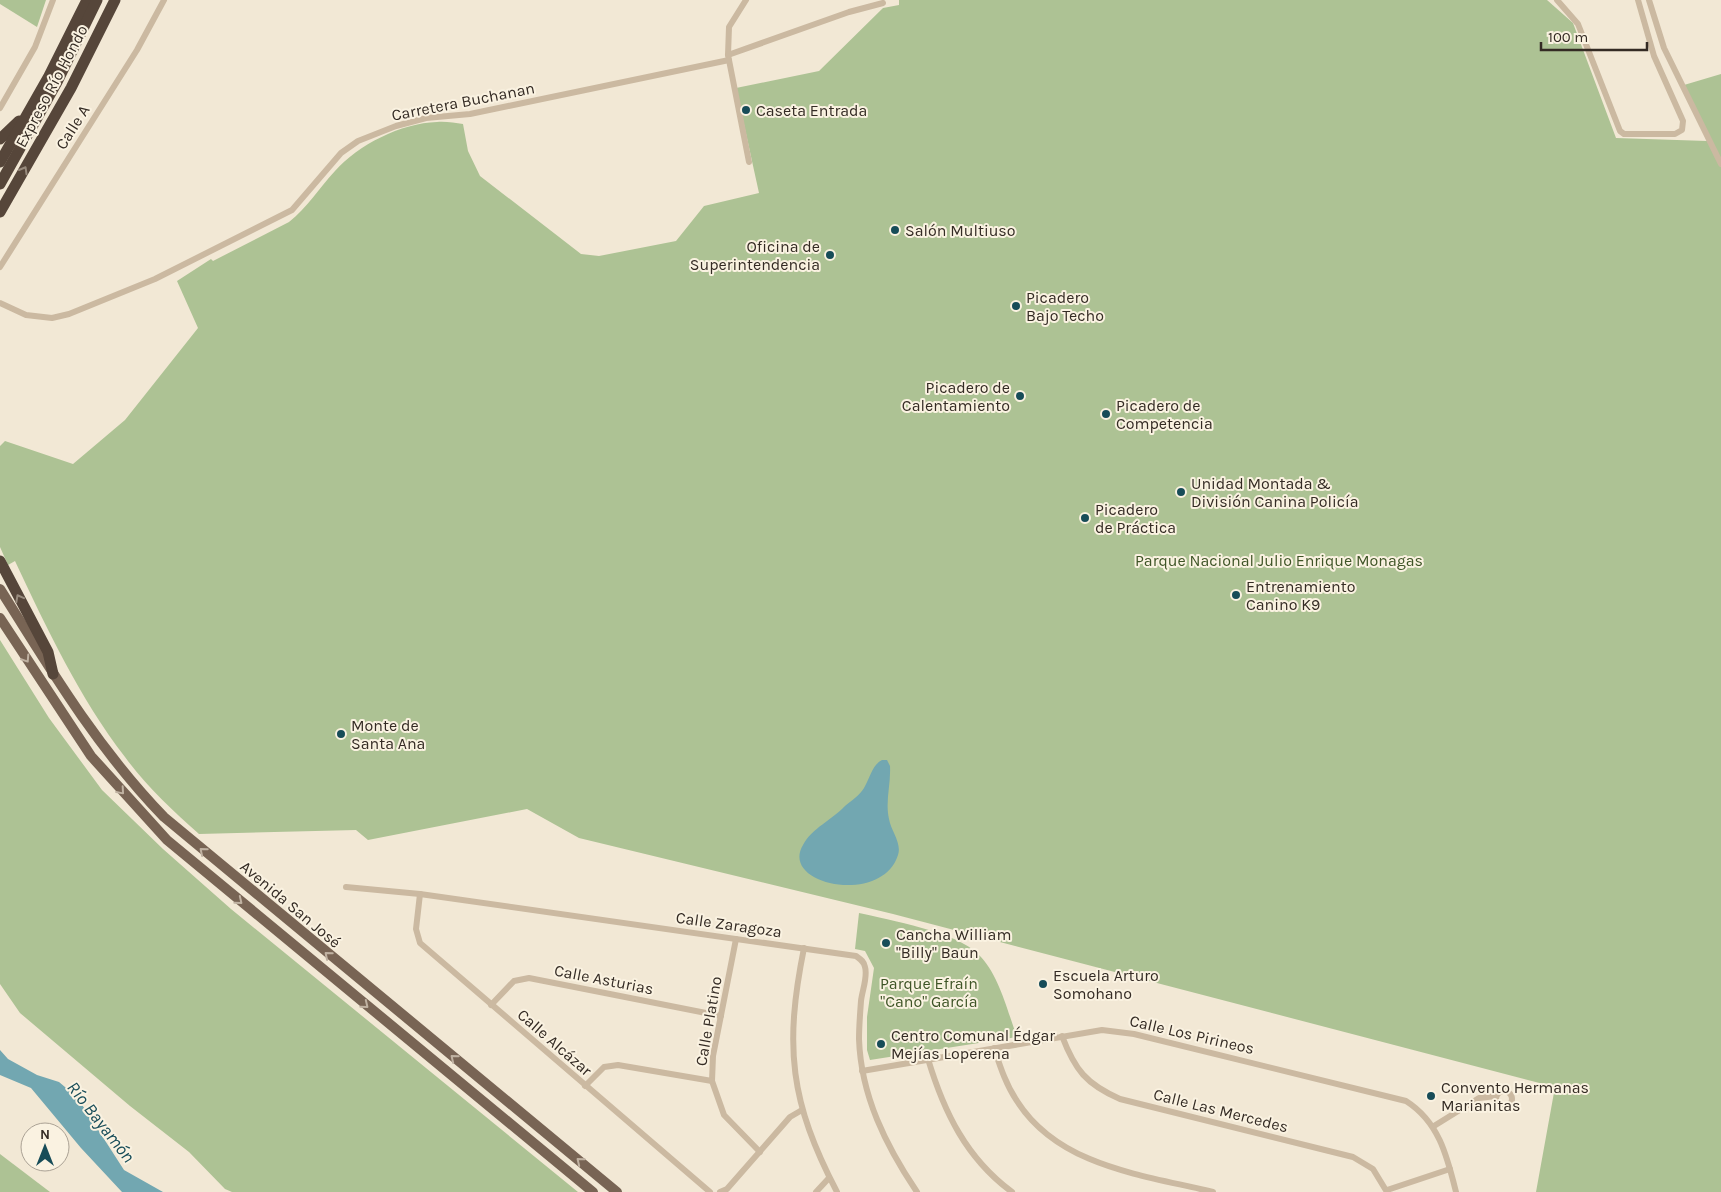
<svg xmlns="http://www.w3.org/2000/svg" width="1721" height="1192" font-family="Karla,sans-serif">
<style>
.green{fill:#adc294}
.water{fill:#72a7b1}
.lines{fill:none;stroke-linecap:round;stroke-linejoin:round}
.street{stroke:#cbb9a1;stroke-width:6}
.primary{stroke:#786454;stroke-width:10}
.highway{stroke:#56463a;stroke-width:11}
.oneway{stroke:#988b7d}
.oneway2{stroke:#c0b2a2}
.poi-dot{fill:#174c58;stroke:#faf2e1;stroke-width:2}
.labels{text-anchor:middle;stroke-width:4;stroke-linejoin:round;paint-order:stroke}
.street-label{font-size:16px;fill:#342b24;stroke:#faf2e1}
.poi-label{font-size:16px;fill:#342b24;stroke:#faf2e1;text-anchor:start}
.park-label{font-size:16px;fill:#3e5426;stroke:#faf2e1}
.water-label{font-size:18px;font-style:italic;fill:#174c58;stroke:#faf2e1}
</style>
<rect width="100%" height="100%" fill="#f2e8d5"/>
<g class="green">
<polygon points="0,0 46,0 37,27 0,4"/>
<path d="M 899,0 L 1547,0 L 1573,23 L 1616,138 L 1707,141 L 1684,85 L 1721,74 L 1721,1192 L 1536,1192 L 1555,1087 L 893,914 L 579,838 L 527,809 L 368,840 L 356,830 L 199,834 C 172,810 146,786 125,757 C 79,697 47,629 15,561 L 8,565 L 0,547 L 0,446 L 5,441 L 73,464 L 125,420 L 198,328 L 177,281 L 211,259 L 213,261 L 289,222 C 307,208 319,188 335,171 C 358,145 401,123 437,122 C 445,121 455,123 463,124 L 468,151 L 480,176 L 581,254 L 599,256 L 676,241 L 704,206 L 759,193 L 736,88 L 819,71 L 883,8 L 899,5 Z"/>
<polygon points="0,640 49,718 102,790 163,849 231,909 578,1192 232,1192 225,1189 189,1152 130,1106 20,1013 0,984"/>
<path d="M 859,913 C 889,920 957,932 978,954 C 999,974 1007,1010 1017,1037 L 870,1060 L 867,1050 L 867,1017 L 874,968 L 865,951 L 855,949 Z"/>
<polygon points="0,1154 50,1192 0,1192"/>
</g>
<g class="water">
<path d="M 882,760 L 887,760 L 890,766 C 891,785 885,801 889,819 C 891,831 902,843 898,855 C 882,906 779,885 803,845 C 812,828 832,820 845,806 C 851,801 860,795 864,788 C 870,778 872,765 882,760 Z"/>
<polygon points="0,1050 8,1059 37,1075 59,1082 77,1097 124,1170 163,1192 122,1192 81,1148 31,1088 0,1075"/>
</g>
<g class="lines">
<g class="street">
<polyline points="746,0 729,27 728,55 749,162"/>
<polyline points="1557,0 1578,24 1620,131 1624,134 1675,134 1682,130 1683,121 1654,56 1638,0"/>
<polyline points="1649,0 1664,48 1721,164"/>
<polyline points="728,55 849,12 883,3"/>
<polyline points="0,108 35,47 53,0"/>
<polyline points="0,267 137,50 164,0"/>
<polyline points="0,303 26,315 52,318 69,314 155,279 292,210 341,153 358,141 396,126 426,118 470,114 729,60"/>
<path d="M 346,887 L 420,894 L 856,956 C 860,959 864,961 865,967 C 868,977 862,991 861,1001 C 860,1014 859,1027 859,1039 C 861,1096 886,1146 917,1192"/>
<polyline points="420,894 416,929 420,943 710,1192"/>
<polyline points="736,939 713,1056 712,1081 724,1115 760,1152"/>
<path d="M 804,948 C 784,1047 790,1102 837,1192"/>
<polyline points="491,1005 514,981 529,978 721,1016"/>
<path d="M 1062,1036 C 1075,1070 1086,1084 1120,1099 L 1353,1157 L 1373,1169 L 1387,1192"/>
<path d="M 994,1048 C 1000,1066 1006,1085 1017,1101 C 1059,1167 1144,1175 1213,1192"/>
<path d="M 928,1059 C 944,1112 966,1158 1012,1192"/>
<path d="M 862,1071 L 1102,1030 L 1134,1034 L 1406,1101 C 1439,1122 1447,1156 1456,1192"/>
<polyline points="585,1086 604,1067 618,1065 712,1081"/>
<circle cx="1504" cy="1099" r="8"/>
<polyline points="1434,1126 1479,1098 1496,1096"/>
<polyline points="1387,1190 1450,1169"/>
<polyline points="720,1192 727,1189 790,1117 802,1110"/>
<polyline points="816,1192 829,1178"/>
</g>
<g class="primary">
<path d="M 0,589 C 50,669 98,749 164,817 L 617,1192"/>
<polyline points="0,618 91,756 167,840 593,1192"/>
</g>
<g class="highway">
<polyline points="0,139 19,121"/>
<polyline points="0,162 49,76 87,0"/>
<polyline points="0,184 57,82 97,0"/>
<polyline points="0,212 71,88 115,0"/>
<polyline points="0,561 48,652 53,674"/>
</g>
</g>
<defs><path id="oneway-chevron" d="M-2-3.5L2.5 0L-2 3.5" fill="none" stroke-width="1.6" stroke-linecap="round" stroke-linejoin="round" transform="scale(1.25)"/></defs>
<g class="oneway">
<use href="#oneway-chevron" transform="translate(24 170) rotate(-60)"/>
<use href="#oneway-chevron" transform="translate(19 598) rotate(-118)"/>
</g>
<g class="oneway2">
<use href="#oneway-chevron" transform="translate(26 659) rotate(57)"/>
<use href="#oneway-chevron" transform="translate(121 791) rotate(49)"/>
<use href="#oneway-chevron" transform="translate(203 851) rotate(-140)"/>
<use href="#oneway-chevron" transform="translate(239 901) rotate(39)"/>
<use href="#oneway-chevron" transform="translate(328 955) rotate(-140)"/>
<use href="#oneway-chevron" transform="translate(365 1005) rotate(39)"/>
<use href="#oneway-chevron" transform="translate(454 1058) rotate(-141)"/>
<use href="#oneway-chevron" transform="translate(580 1161) rotate(-141)"/>
</g>
<g class="poi-dot">
<circle cx="746" cy="110" r="5"/>
<circle cx="895" cy="230" r="5"/>
<circle cx="830" cy="255" r="5"/>
<circle cx="1016" cy="306" r="5"/>
<circle cx="1020" cy="396" r="5"/>
<circle cx="1106" cy="414" r="5"/>
<circle cx="1181" cy="492" r="5"/>
<circle cx="1085" cy="518" r="5"/>
<circle cx="1236" cy="595" r="5"/>
<circle cx="341" cy="734" r="5"/>
<circle cx="886" cy="943" r="5"/>
<circle cx="1043" cy="984" r="5"/>
<circle cx="881" cy="1044" r="5"/>
<circle cx="1431" cy="1096" r="5"/>
</g>
<g class="labels">
<g class="street-label">
<text transform="translate(51 86) rotate(-62)" y="6">Expreso Río Hondo</text>
<text transform="translate(463 101) rotate(-11)" y="6">Carretera Buchanan</text>
<text transform="translate(72 127) rotate(-58)" y="6">Calle A</text>
<text transform="translate(291 904) rotate(40)" y="6">Avenida San José</text>
<text transform="translate(729 924) rotate(8)" y="6">Calle Zaragoza</text>
<text transform="translate(604 979) rotate(11)" y="6">Calle Asturias</text>
<text transform="translate(708 1021) rotate(-80)" y="6">Calle Platino</text>
<text transform="translate(1192 1034) rotate(13)" y="6">Calle Los Pirineos</text>
<text transform="translate(555 1042) rotate(41)" y="6">Calle Alcázar</text>
<text transform="translate(1221 1110) rotate(14)" y="6">Calle Las Mercedes</text>
</g>
<g class="poi-label">
<text x="756" y="116">Caseta Entrada</text>
<text x="905" y="236">Salón Multiuso</text>
<text x="820" y="252" text-anchor="end">Oficina de<tspan x="820" dy="18">Superintendencia</tspan></text>
<text x="1026" y="303">Picadero<tspan x="1026" dy="18">Bajo Techo</tspan></text>
<text x="1010" y="393" text-anchor="end">Picadero de<tspan x="1010" dy="18">Calentamiento</tspan></text>
<text x="1116" y="411">Picadero de<tspan x="1116" dy="18">Competencia</tspan></text>
<text x="1191" y="489">Unidad Montada &amp;<tspan x="1191" dy="18">División Canina Policía</tspan></text>
<text x="1095" y="515">Picadero<tspan x="1095" dy="18">de Práctica</tspan></text>
<text x="1246" y="592">Entrenamiento<tspan x="1246" dy="18">Canino K9</tspan></text>
<text x="351" y="731">Monte de<tspan x="351" dy="18">Santa Ana</tspan></text>
<text x="896" y="940">Cancha William<tspan x="896" dy="18">"Billy" Baun</tspan></text>
<text x="1053" y="981">Escuela Arturo<tspan x="1053" dy="18">Somohano</tspan></text>
<text x="891" y="1041">Centro Comunal Édgar<tspan x="891" dy="18">Mejías Loperena</tspan></text>
<text x="1441" y="1093">Convento Hermanas<tspan x="1441" dy="18">Marianitas</tspan></text>
</g>
<g class="park-label">
<text x="1279" y="566">Parque Nacional Julio Enrique Monagas</text>
<text x="929" y="989">Parque Efraín<tspan x="929" dy="18">"Cano" García</tspan></text>
</g>
<g class="water-label">
<text transform="translate(101 1122) rotate(52)" y="6">Río Bayamón</text>
</g>
</g>
<g transform="translate(45 1147)"><circle r="24" fill="#faf2e1" stroke="#aba295"/>
<path d="M0-4L9 19L0 12L-9 19Z" fill="#174c58"/>
<text y="-8" font-size="14" font-weight="bold" text-anchor="middle" fill="#342b24">N</text>
</g>
<path d="M1541 42v8h106v-8" fill="none" stroke="#342b24" stroke-width="2.5"/>
<text x="1548" y="42" font-size="15" fill="#342b24" stroke="#faf2e1" stroke-width="4" paint-order="stroke">100 m</text>
</svg>
